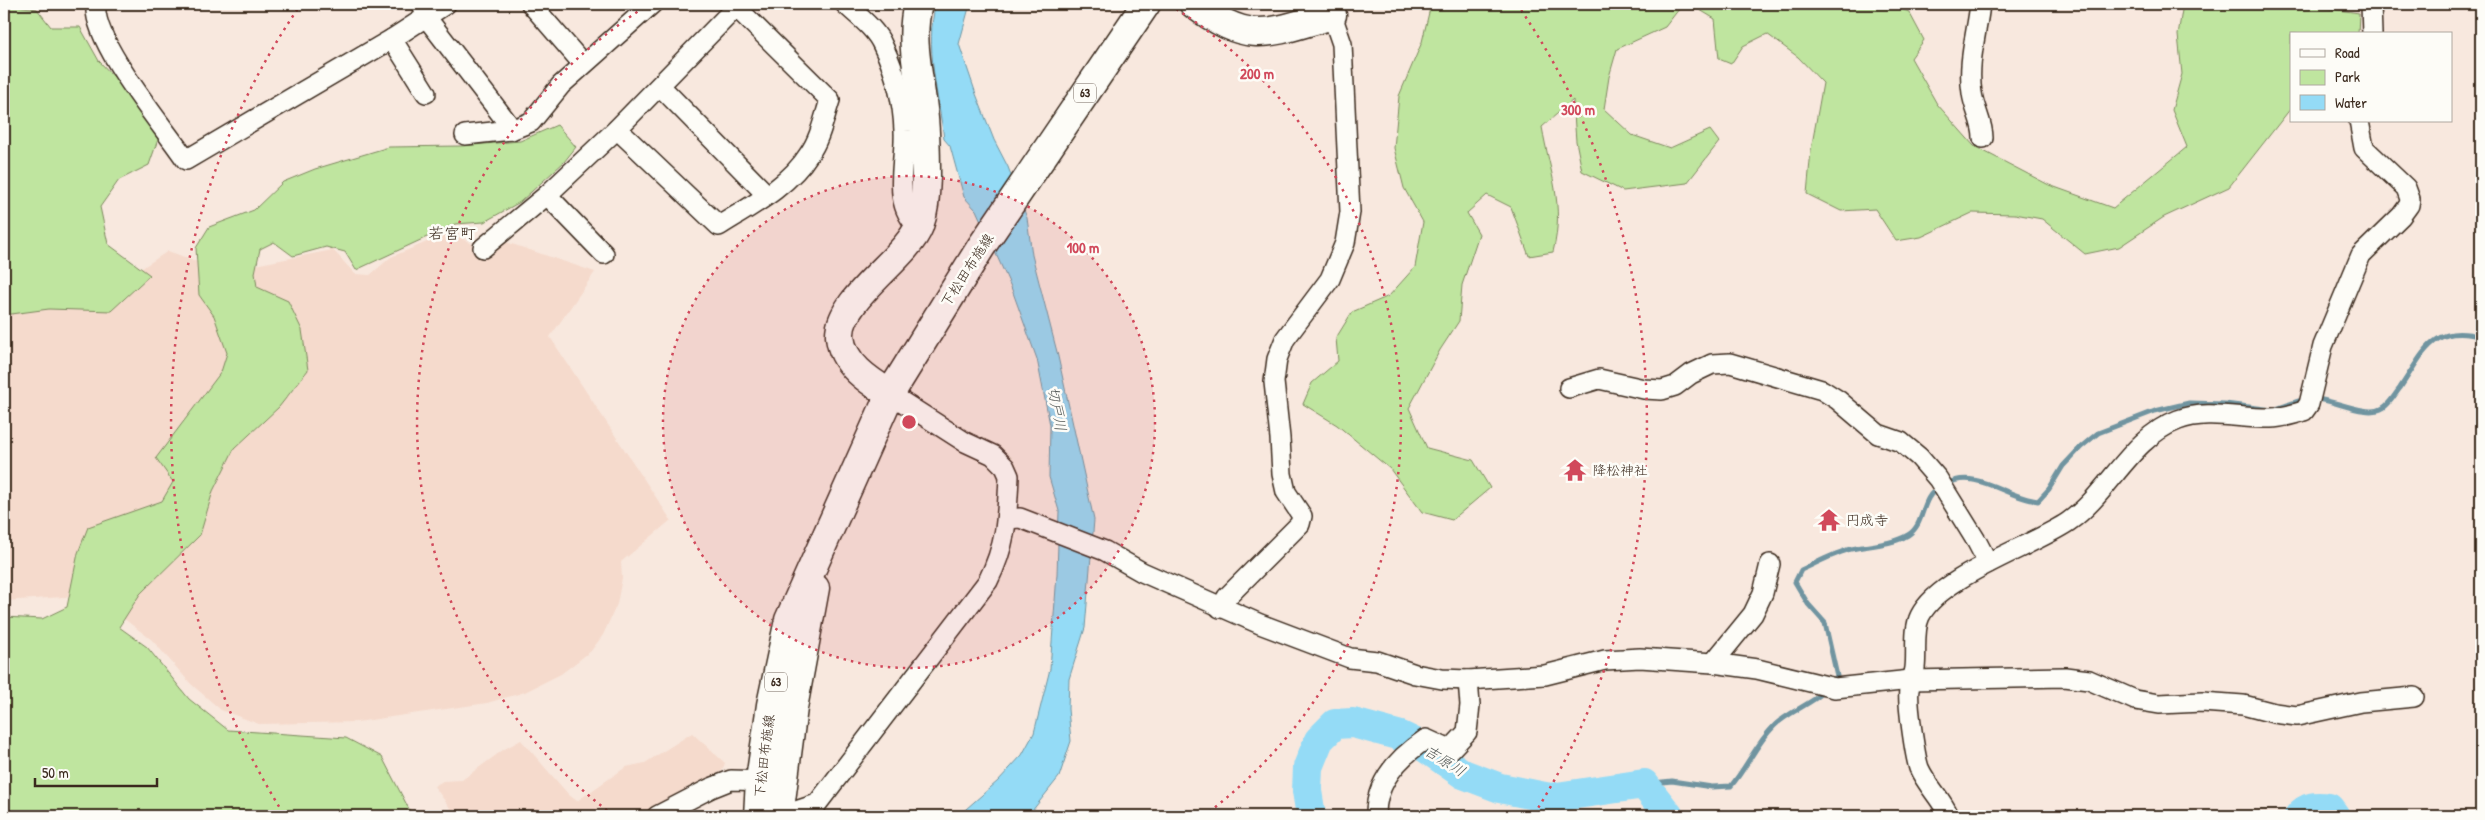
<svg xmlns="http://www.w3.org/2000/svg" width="2485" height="820" font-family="'Patrick Hand','Klee One',sans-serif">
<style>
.built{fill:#f5dacc}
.green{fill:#bfe59f;stroke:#7d885e}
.water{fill:#94dbf6;stroke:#7094a0}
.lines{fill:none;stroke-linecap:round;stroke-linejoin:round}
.stream{stroke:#7094a0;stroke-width:5}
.river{stroke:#94dbf6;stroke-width:30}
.street-casing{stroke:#3b2a1e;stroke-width:22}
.secondary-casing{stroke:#3b2a1e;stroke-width:31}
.primary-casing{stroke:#3b2a1e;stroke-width:31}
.street{stroke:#fdfcf7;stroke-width:19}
.secondary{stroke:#fdfcf7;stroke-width:28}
.primary{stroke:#fdfcf7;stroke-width:28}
.ring{fill:none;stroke:#d1495b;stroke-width:2.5;stroke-dasharray:2.5 5}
.labels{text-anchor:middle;stroke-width:5;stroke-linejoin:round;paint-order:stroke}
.shield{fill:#fdfcf7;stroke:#75695f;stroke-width:1}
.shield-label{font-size:12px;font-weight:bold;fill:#3b2a1e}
.street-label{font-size:14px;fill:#3b2a1e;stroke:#fdfcf7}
.poi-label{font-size:14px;fill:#3b2a1e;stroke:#fdfcf7;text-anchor:start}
.water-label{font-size:15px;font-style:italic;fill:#515654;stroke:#fdfcf7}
.quarter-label{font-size:16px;fill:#3b2a1e;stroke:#fdfcf7}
.centre{fill:#d1495b;stroke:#fdfcf7;stroke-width:2.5}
.ring-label{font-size:15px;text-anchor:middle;font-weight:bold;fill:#d1495b;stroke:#fdfcf7;stroke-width:5;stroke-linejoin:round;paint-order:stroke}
</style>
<rect width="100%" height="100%" fill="#f8e8de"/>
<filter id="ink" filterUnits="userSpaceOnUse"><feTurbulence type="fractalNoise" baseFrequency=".02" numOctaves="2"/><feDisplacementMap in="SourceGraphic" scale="10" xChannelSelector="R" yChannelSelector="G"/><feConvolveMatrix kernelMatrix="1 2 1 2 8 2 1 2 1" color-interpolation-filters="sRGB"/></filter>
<g filter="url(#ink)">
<g class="built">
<polygon points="449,233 469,242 489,257 503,241 595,272 550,337 671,520 621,562 622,578 617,604 603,635 591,651 561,674 525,692 487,703 357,722 259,724 221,710 191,684 152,640 115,612 78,596 4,601 4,299 107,291 168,251 223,271 333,250 355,274 370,275 391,257"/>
<polygon points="692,733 725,763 722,771 643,816 456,816 434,786 443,781 462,780 503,750 521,740 569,795 577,801 626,767 645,763"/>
</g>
<g class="green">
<polygon points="4,4 37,9 51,27 80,27 99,61 162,128 149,165 119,180 100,207 108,244 150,275 111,311 49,309 4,315"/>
<path d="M 1431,4 L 1683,4 L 1665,27 L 1617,49 L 1609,77 L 1604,109 L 1632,135 L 1670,148 L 1710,130 L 1719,142 L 1687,183 L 1623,191 L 1582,171 L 1576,141 L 1573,100 L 1542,127 C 1550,174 1565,204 1553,252 L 1529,256 L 1511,207 L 1487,195 L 1467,213 L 1479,234 L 1462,285 L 1459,321 L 1440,350 L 1409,408 L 1427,448 L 1473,460 L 1490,488 L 1452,520 L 1422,512 L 1390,469 L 1337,425 L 1303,404 L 1312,383 L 1338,361 L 1336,338 L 1352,312 L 1389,296 L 1415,267 L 1423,222 L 1404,188 L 1394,148 L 1399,96 L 1422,42 Z"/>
<polygon points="1690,4 1889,4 1909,12 1924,40 1911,58 1937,104 1974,146 2049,185 2113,208 2187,147 2172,110 2182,74 2178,35 2183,4 2315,4 2325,8 2359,13 2358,34 2291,34 2291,108 2229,187 2164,217 2119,247 2085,254 2042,219 2015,214 1972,213 1921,237 1896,241 1875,209 1841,211 1807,194 1811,150 1823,83 1798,57 1767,34 1743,46 1731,64 1719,59 1715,19"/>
<polygon points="557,125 576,147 564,162 520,202 484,222 455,224 356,270 345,252 326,247 293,256 274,242 260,249 255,273 257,287 288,301 302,330 308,370 279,407 234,449 213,491 200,535 140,594 119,627 147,647 189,699 228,730 346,738 382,757 410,811 406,816 4,816 4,617 42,619 67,607 78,553 88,527 162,501 173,482 156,458 221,372 227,353 214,316 199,295 196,248 209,227 254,210 283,182 315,169 389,147 461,146 520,141"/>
</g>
<path class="water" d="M 936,4 L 970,4 L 959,44 L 976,94 L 994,140 L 1008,167 L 1027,218 L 1032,255 L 1057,352 L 1094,520 L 1085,628 L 1069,679 L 1068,709 L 1071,741 L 1059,777 L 1028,816 L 958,816 L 998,781 L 1022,755 L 1034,733 L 1050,669 L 1057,574 L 1059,511 L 1049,477 L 1050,425 L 1037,359 L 1011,287 L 976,210 L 964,197 L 950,146 L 944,139 C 939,98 924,44 936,4 Z"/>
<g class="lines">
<g class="stream">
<path d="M 2315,399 C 2333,399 2367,418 2383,408 C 2390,404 2395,394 2400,388 C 2424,353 2432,323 2481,337"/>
<path d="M 1947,484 C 1976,468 2007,498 2038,501 L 2049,489 L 2063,466 L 2081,447 L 2098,433 L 2155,411 L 2189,403 L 2225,404 L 2273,410 L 2304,399"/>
<path d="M 1832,682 L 1837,676 L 1825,623 L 1808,604 L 1795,582 L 1801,570 C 1817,563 1834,553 1851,549 C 1870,545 1891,545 1908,535 C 1926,524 1920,497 1939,488"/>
<path d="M 1644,784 L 1672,781 L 1712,787 L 1731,786 C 1747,767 1756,744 1774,726 C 1788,712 1810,705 1825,691"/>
</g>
<g class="river">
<polyline points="1311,816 1307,791 1308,767 1319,740 1335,724 1353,723 1401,736 1426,748 1463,774 1500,788 1550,798 1644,784 1669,816"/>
<path d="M 2299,816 C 2307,806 2317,806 2329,808 L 2335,816"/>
</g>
<defs>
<g id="street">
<path d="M 96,4 C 91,41 164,127 186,160 L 392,39 L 446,4"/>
<polyline points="422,4 426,17 507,122 511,130"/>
<polyline points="531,4 583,64"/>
<path d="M 845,4 C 858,16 876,29 883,46 C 895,71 903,102 904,131 C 906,163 890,203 919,228"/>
<path d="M 1980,4 C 1977,33 1967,63 1972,93 C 1974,109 1983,122 1983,138"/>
<polyline points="2371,4 2372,34"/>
<polyline points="392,39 426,93"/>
<polyline points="660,86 767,195"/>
<path d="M 617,129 L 719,226 C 751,206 789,186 809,154 C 820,139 824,118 830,100 L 736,7"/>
<polyline points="465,135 511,130 531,122 561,85 652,4"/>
<polyline points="547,195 604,254"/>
<polyline points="483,248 547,195 617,129 739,4"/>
<polyline points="1569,388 1599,379 1644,389 1662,390 1675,386 1691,374 1712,364 1730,363 1822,390 1838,400 1878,434 1901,442 1919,457 1938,479 1977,542 1988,563"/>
<polyline points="1007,519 1020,518 1105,551 1142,572 1260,624 1350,658 1377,661 1415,674 1442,679 1468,680 1545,675 1605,660 1640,658 1713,663 1757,669 1835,688 1911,680 2065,677 2089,680 2135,700 2159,704 2202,702 2243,705 2274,713 2297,716 2361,702 2414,697"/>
<polyline points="1220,608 1227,597 1300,524 1302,516 1286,492 1282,474 1280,438 1274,382 1277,359 1285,339 1330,279 1345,243 1350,212 1342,44 1332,15 1330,5"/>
<polyline points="1713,663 1753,614 1763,593 1770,564"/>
<polyline points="657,816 711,788 731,780 772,781"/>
<path d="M 781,816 L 817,804 L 988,581 C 1007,543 1007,518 1009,476 L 1005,467 L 993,455 L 965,442 L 890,394"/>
<path d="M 1376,816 C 1375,782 1399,757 1426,739 L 1450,750 L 1467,732 L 1470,705 L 1468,680"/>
<path d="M 1949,816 C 1942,799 1927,786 1919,768 C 1915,756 1907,702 1909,690 C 1910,682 1914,676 1915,668 C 1917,652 1913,630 1920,616 C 1940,576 2031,547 2068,522 C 2109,494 2130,438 2178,420 C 2207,409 2241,419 2271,418 C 2282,418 2294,414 2304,411 L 2309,404 L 2323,346 L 2361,255 L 2401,216 L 2409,205 L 2410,199 L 2406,188 L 2364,148 L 2359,121"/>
</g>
<g id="secondary">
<path d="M 1194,4 C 1250,46 1269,33 1332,15"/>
<path d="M 890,394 C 869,381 842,364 840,336 C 838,299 907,258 919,226 C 925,210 925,194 926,177 C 926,155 926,132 923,109 C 919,74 909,39 918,4"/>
</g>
<g id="primary">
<polyline points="758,816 760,780 771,705 789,620 890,394 981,247 1146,4"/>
<polyline points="779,816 793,708 815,588"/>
</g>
</defs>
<use href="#street" class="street-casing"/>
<use href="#secondary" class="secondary-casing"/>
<use href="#primary" class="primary-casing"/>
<use href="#street" class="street"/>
<use href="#secondary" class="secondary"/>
<use href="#primary" class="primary"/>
</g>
</g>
<circle cx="909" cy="422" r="246" fill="#d1495b" fill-opacity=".12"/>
<g class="ring">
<circle cx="909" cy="422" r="246"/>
<path d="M613 815A492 492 0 0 1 648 5M1170 5A492 492 0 0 1 1205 815"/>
<path d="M283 813A738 738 0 0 1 301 4M1517 4A738 738 0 0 1 1535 813"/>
</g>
<defs>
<symbol id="temple-bare" viewBox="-9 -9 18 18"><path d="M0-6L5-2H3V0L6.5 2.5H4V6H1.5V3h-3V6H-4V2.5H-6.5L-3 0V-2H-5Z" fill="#d1495b" stroke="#fdfcf7" stroke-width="2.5" paint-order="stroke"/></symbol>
</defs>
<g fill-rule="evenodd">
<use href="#temple-bare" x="1559" y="454" width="32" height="32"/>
<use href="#temple-bare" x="1813" y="504" width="32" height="32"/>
</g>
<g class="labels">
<g class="shield">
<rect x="1074" y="83.5" width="22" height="19" rx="4"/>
<rect x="765" y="672.5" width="22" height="19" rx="4"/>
</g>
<g class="shield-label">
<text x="1085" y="97">63</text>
<text x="776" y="686">63</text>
</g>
<g class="street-label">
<text transform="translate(967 270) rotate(-57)" y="5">下松田布施線</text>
<text transform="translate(764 756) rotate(-83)" y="5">下松田布施線</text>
</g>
<g class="poi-label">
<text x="1592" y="475">降松神社</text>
<text x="1846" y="525">円成寺</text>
</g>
<g class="water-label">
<text transform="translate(1057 409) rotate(80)" y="5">切戸川</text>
<text transform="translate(1445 761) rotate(32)" y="5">吉原川</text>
</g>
<g class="quarter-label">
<text x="452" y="239">若宮町</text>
</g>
</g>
<circle cx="909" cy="422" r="8" class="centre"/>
<g class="ring-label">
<text x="1257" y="79">200 m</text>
<text x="1578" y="115">300 m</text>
<text x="1083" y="253">100 m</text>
</g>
<rect width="2485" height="820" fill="none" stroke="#fdfcf7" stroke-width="20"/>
<rect x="10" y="10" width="2465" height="800" fill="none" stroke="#3b2a1e" stroke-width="2" filter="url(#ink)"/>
<rect x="2290" y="32" width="162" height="90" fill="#fdfcf7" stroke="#afa8a0"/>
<rect x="2300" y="49" width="25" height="8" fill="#fdfcf7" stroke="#afa8a0"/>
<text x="2335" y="58" font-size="15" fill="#3b2a1e">Road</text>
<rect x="2300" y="70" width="25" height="15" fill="#bfe59f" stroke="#afa8a0"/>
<text x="2335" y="82" font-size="15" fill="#3b2a1e">Park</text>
<rect x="2300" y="95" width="25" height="15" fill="#94dbf6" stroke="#afa8a0"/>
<text x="2335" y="108" font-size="15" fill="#3b2a1e">Water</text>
<path d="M35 778v8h122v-8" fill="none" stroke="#3b2a1e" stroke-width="2.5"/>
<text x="42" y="778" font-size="15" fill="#3b2a1e" stroke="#fdfcf7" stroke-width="4" paint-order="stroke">50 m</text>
</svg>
